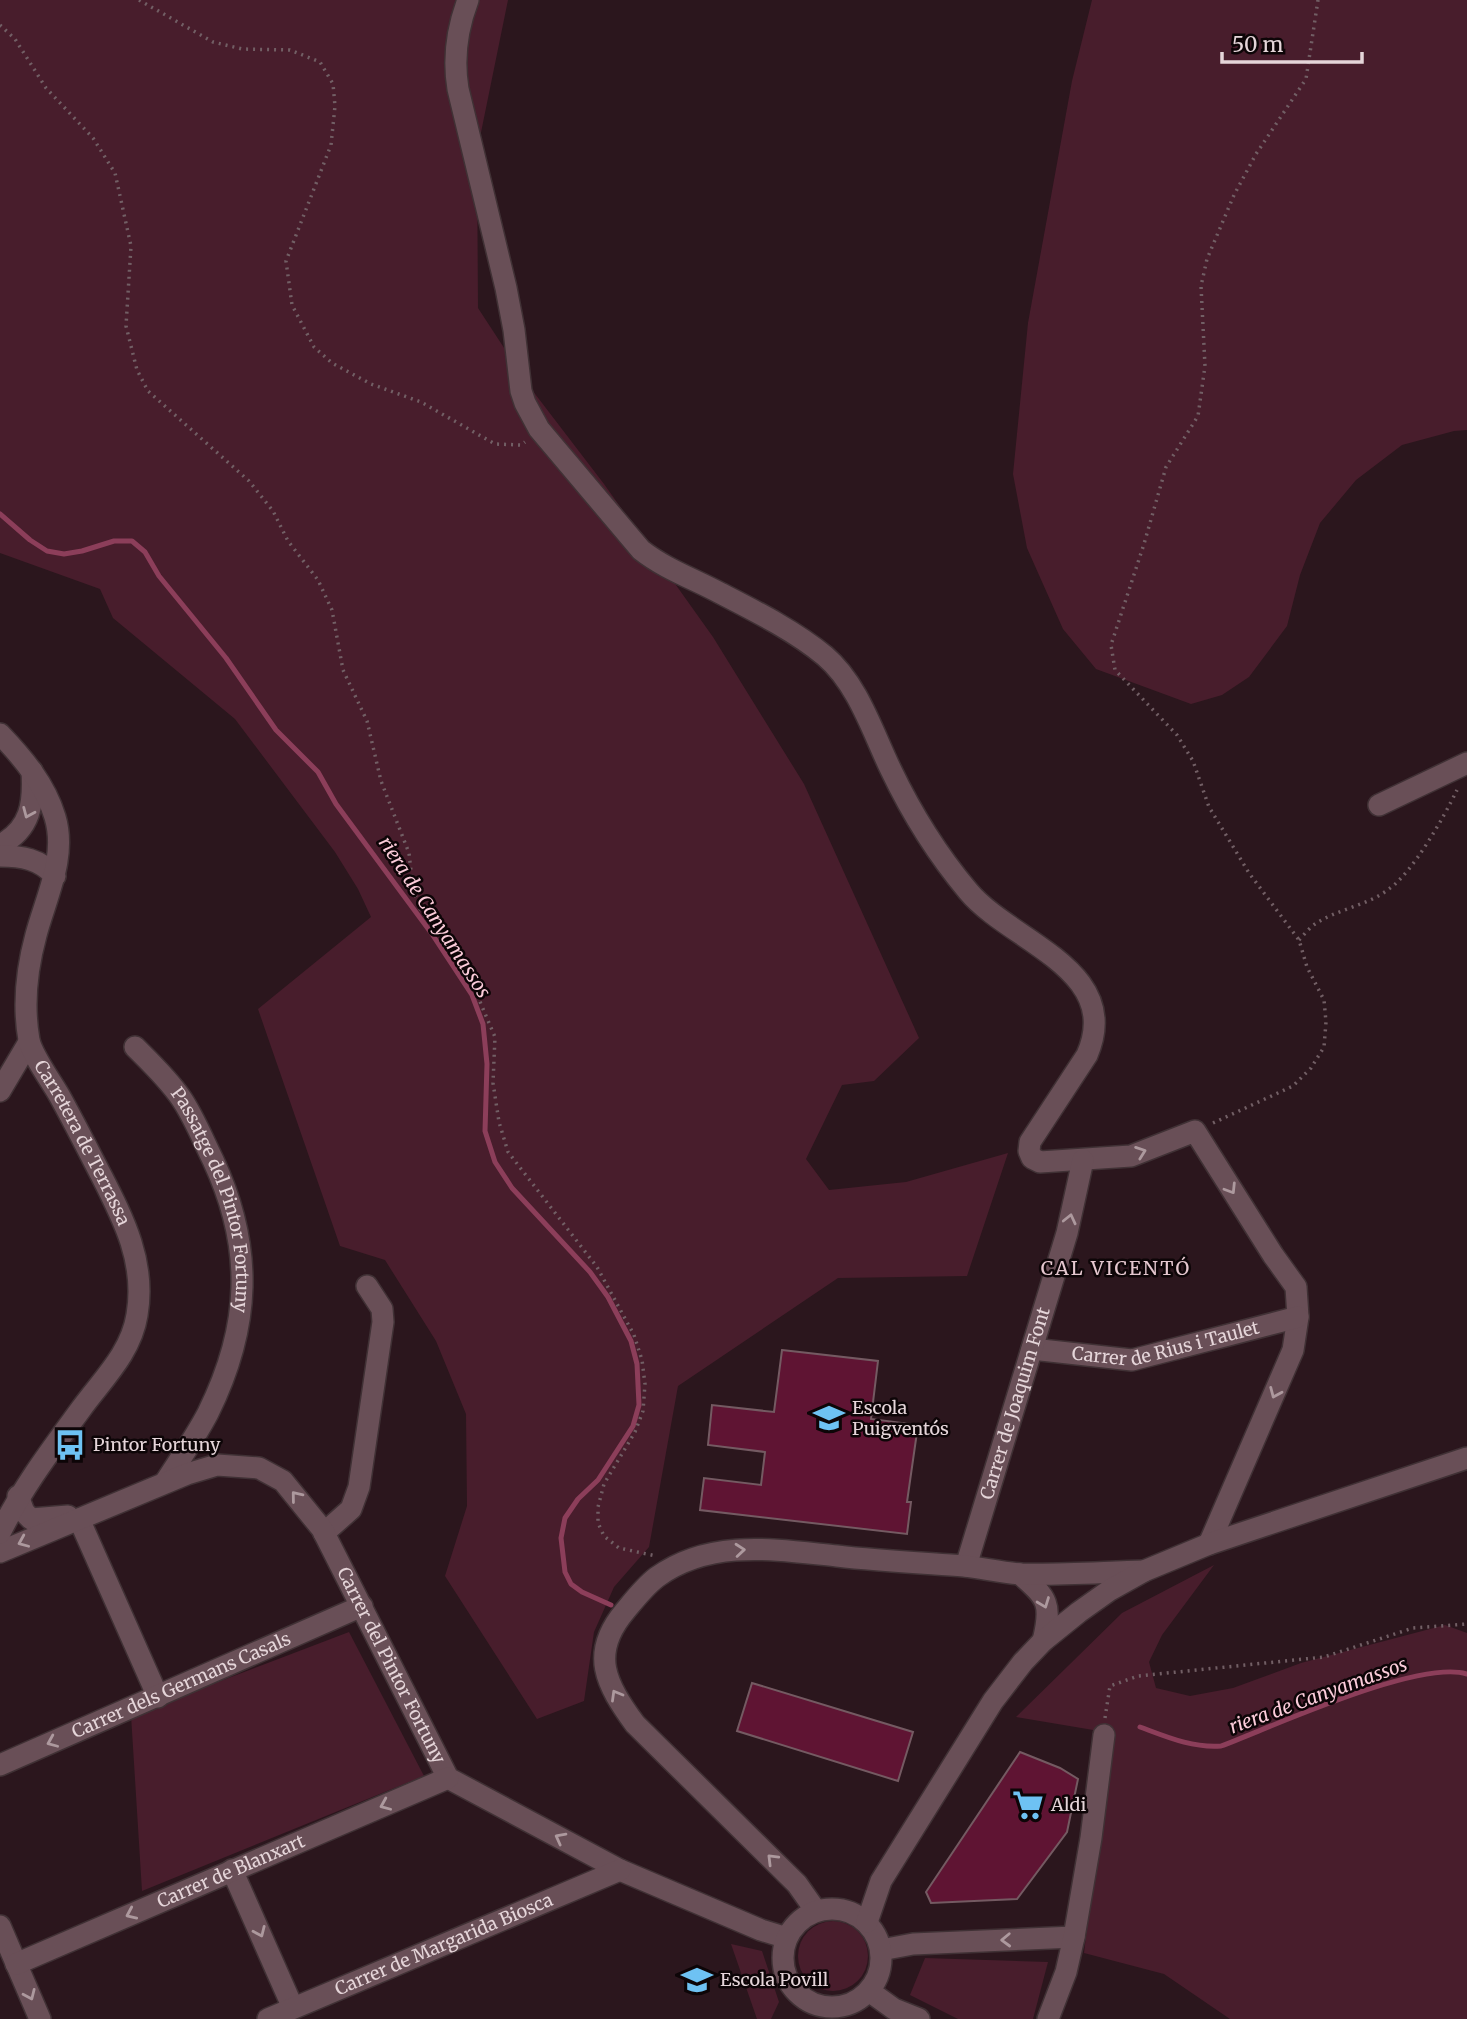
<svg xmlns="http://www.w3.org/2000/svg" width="1467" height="2019" font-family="Merriweather,serif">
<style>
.green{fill:#481d2c}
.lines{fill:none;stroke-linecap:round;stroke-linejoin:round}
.stream{stroke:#8c3e5a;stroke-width:5}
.building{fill:#5f1433;stroke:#745a62;stroke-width:2}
.minor-casing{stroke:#403135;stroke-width:24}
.tertiary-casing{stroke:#403135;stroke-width:24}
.path{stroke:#725f65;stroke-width:3.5;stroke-dasharray:2 5;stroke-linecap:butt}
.minor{stroke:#694f57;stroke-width:21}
.tertiary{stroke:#694f57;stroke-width:21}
.oneway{stroke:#ad999e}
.labels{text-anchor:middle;stroke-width:5;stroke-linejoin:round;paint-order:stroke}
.street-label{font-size:18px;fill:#e5d5d9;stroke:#0d0507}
.poi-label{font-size:18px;fill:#e5d5d9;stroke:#0d0507;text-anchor:start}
.water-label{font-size:19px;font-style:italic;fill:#fcccda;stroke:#0d0507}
.neighbourhood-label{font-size:19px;letter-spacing:2px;fill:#e5c7cf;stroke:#0d0507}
</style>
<rect width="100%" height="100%" fill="#2b161d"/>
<g class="green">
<polygon points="0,0 508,0 477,152 478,308 529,386 604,484 713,637 804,784 919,1038 874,1081 842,1085 806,1159 829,1190 906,1182 1008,1153 967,1276 838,1278 678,1386 649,1547 614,1587 594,1632 584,1701 537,1719 445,1576 467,1506 466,1414 436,1341 385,1260 340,1246 258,1009 371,917 358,889 335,852 235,719 113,618 100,589 0,553"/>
<polygon points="1092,0 1467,0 1467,430 1454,431 1402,445 1356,480 1320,523 1300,575 1287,626 1249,677 1222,695 1191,704 1096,669 1063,629 1027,548 1013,474 1028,323 1072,81"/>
<polygon points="1214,1565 1162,1635 1149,1662 1156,1688 1190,1696 1233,1688 1301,1663 1445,1625 1467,1633 1467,2019 1230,2019 1164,1974 1084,1953 1111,1733 1016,1717 1122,1613"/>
<polygon points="349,1632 424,1776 142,1891 131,1715"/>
<circle cx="833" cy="1956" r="35"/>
<polygon points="731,1944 762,1951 779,2002 771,2019 757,2019"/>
<polygon points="925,1958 1048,1962 1033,2019 958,2019 910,1995"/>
</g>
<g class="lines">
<g class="stream">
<polyline points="0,514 30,540 47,551 64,554 82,551 114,541 132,541 145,552 159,576 226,658 276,730 318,772 336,804 432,934 472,995 483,1024 487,1064 485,1131 495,1162 512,1188 590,1272 608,1297 631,1341 637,1364 639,1405 633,1426 598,1480 578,1499 565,1518 561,1538 565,1572 571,1584 582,1592 611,1605"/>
<path d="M 1140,1727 C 1167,1737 1192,1748 1221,1746 C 1272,1727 1419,1659 1467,1674"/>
</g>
</g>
<g class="building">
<polygon points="782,1350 878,1361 871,1419 918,1425 907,1502 911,1502 907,1534 700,1510 704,1478 761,1485 765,1452 708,1445 712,1405 774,1412"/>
<polygon points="752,1683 913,1732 898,1781 737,1731"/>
<polygon points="1020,1752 1060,1768 1078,1779 1067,1832 1017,1899 931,1903 926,1892"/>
</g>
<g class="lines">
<defs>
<g id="minor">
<path d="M 468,0 C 457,29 453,59 458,89 L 506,288 L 514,330 L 521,391 L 525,403 L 539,429 L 641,550 C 665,569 694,579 720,593 C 755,611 795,631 825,656 C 858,684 873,733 891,770 C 912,814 937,854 968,891 C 1010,942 1124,969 1087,1055 L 1030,1142 L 1029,1151 L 1032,1158 L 1040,1162 L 1131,1156 L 1195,1131 L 1273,1255 L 1296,1287 L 1298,1317 L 1293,1350 L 1209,1544"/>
<polyline points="1379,805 1467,763"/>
<path d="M 0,845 C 31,829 34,803 32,771"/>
<path d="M 0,856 C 22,856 40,859 55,876"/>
<path id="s1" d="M 135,1047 C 151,1063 168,1079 181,1098 C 194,1117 203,1140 213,1160 C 254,1248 251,1326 208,1413 C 196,1436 180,1459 166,1481"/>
<polyline points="0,1091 29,1042"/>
<path id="s2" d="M 1032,1349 L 1132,1360 L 1298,1317"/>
<polyline points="18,1496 24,1512 31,1519 68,1516"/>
<polyline points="79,1519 158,1697"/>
<polyline points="324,1533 351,1509 359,1487 383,1322 382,1309 367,1286"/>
<path id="s3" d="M 0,1552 L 187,1474 L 217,1465 L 259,1468 L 283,1481 L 322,1529 L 448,1778 L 620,1870 L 761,1930 L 787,1938"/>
<path id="s4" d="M 966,1566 L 1067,1233 L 1083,1160"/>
<path d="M 1020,1574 C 1048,1598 1052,1604 1043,1641"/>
<path id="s5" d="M 0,1765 L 362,1606"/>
<polyline points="232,1870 293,2008"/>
<path d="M 816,1911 L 797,1884 L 635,1724 C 606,1684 589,1654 625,1611 C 635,1599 645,1586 657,1577 C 711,1538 777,1550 837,1556 C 880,1561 922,1563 964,1566 C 983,1568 1003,1573 1022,1574 C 1063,1575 1104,1572 1144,1571"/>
<polyline points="0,1926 40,2019"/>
<polyline points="881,1950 913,1944 1074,1937"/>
<path id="s6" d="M 16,1964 L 448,1778"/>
<polyline points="869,1991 894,2009 919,2019"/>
<path id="s7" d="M 268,2019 L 620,1870"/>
<polyline points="1048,2019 1066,1972 1074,1937 1091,1838 1104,1735"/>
</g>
<g id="tertiary">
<path id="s8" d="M 0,734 C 23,758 45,784 55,817 C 67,857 46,897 36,935 C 27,968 23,1006 29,1040 C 32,1055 51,1081 59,1095 C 74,1122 87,1148 101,1175 C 124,1220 146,1263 137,1315 C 131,1353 102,1380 81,1409 C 51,1450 22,1488 0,1533"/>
<circle cx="832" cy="1958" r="49"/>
<polyline points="867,1922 881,1881 993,1701 1023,1662 1043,1641 1079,1612 1110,1590 1144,1571 1209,1544 1467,1458"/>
</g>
</defs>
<use href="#minor" class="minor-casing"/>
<use href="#tertiary" class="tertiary-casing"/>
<g class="path">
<polyline points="139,0 213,42 242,49 290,50 320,62 333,84 335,106 331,145 286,261 292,305 314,347 332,363 371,384 421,402 495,444 521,445 525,442"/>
<polyline points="0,25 15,39 46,88 93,138 115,173 131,246 126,326 137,370 148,391 249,481 273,511 288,541 318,580 332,610 343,670 367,721 381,781 409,853 413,889 421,911 453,948 472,983 495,1037 493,1083 499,1122 508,1152 597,1267 634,1335 642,1360 645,1384 643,1411 635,1432 604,1484 598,1507 598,1523 604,1536 619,1548 656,1556"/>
<path d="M 1299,940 C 1304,935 1309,928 1315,924 C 1337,909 1367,906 1389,889 C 1413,872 1444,817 1457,790"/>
<polyline points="1213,1123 1293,1086 1311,1068 1324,1047 1326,1022 1324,1000 1307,967 1299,940 1249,873 1209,807 1193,761 1177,735 1115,670 1111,645 1144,544 1166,467 1198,416 1205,366 1201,286 1207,259 1234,195 1256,154 1306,79 1318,0"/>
<polyline points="1105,1718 1110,1686 1138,1676 1324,1657 1413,1628 1467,1624"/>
</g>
<use href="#minor" class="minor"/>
<use href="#tertiary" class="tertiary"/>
</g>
<defs><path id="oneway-chevron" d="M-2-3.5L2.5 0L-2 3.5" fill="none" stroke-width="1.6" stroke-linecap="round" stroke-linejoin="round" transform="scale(1.75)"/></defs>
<g class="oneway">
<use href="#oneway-chevron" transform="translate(28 813) rotate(113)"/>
<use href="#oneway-chevron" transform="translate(1141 1152) rotate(-20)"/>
<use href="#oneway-chevron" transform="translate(1231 1189) rotate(58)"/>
<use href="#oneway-chevron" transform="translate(1070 1219) rotate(-77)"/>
<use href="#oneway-chevron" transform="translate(1275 1393) rotate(113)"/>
<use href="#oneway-chevron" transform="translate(296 1496) rotate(-129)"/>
<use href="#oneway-chevron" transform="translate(23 1542) rotate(157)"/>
<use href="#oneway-chevron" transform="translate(740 1550) rotate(-5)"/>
<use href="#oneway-chevron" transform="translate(1044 1603) rotate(69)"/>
<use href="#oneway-chevron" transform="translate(616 1695) rotate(-120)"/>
<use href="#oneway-chevron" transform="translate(52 1742) rotate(157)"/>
<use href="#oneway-chevron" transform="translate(385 1805) rotate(157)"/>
<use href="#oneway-chevron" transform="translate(560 1838) rotate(-152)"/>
<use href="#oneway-chevron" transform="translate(772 1859) rotate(-135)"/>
<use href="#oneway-chevron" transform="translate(131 1914) rotate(156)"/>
<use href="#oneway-chevron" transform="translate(260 1932) rotate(66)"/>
<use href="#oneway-chevron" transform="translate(1006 1940) rotate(178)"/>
<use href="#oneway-chevron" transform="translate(30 1995) rotate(66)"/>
</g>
<defs>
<symbol id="school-bare" viewBox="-9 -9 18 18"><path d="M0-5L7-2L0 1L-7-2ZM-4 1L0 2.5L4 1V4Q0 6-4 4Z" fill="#6ec2f3" stroke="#0d0507" stroke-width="2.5" paint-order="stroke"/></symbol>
<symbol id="bus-bare" viewBox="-9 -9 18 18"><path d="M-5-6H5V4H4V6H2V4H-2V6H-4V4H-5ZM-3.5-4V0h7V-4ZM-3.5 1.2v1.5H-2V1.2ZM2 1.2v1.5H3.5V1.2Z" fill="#6ec2f3" stroke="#0d0507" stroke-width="2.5" paint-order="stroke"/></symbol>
<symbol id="supermarket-bare" viewBox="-9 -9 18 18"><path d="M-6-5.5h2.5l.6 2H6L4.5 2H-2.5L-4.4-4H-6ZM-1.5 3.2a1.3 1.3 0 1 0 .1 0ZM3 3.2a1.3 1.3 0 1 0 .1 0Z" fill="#6ec2f3" stroke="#0d0507" stroke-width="2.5" paint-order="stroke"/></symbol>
</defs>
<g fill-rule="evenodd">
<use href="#school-bare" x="807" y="1396" width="44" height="44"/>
<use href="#bus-bare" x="48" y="1423" width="44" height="44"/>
<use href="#supermarket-bare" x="1006" y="1783" width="44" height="44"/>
<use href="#school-bare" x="675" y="1958" width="44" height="44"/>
</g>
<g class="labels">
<g class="street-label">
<text dy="6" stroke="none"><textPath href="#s8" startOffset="444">Carretera de Terrassa</textPath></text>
<text dy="6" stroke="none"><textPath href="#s1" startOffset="177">Passatge del Pintor Fortuny</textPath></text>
<text dy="6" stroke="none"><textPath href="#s2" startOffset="136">Carrer de Rius i Taulet</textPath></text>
<text dy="6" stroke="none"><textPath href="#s4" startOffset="170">Carrer de Joaquim Font</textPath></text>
<text dy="6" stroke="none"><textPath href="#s3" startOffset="518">Carrer del Pintor Fortuny</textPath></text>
<text dy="6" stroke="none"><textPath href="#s5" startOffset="198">Carrer dels Germans Casals</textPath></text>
<text dy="6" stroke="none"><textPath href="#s6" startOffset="234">Carrer de Blanxart</textPath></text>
<text dy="6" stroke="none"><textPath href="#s7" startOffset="191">Carrer de Margarida Biosca</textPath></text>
</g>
<g class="poi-label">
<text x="852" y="1414">Escola<tspan x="852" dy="21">Puigventós</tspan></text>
<text x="93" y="1451">Pintor Fortuny</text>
<text x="1051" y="1811">Aldi</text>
<text x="720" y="1986">Escola Povill</text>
</g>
<g class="water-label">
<text transform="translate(435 917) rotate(57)" y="7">riera de Canyamassos</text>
<text transform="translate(1318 1695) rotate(-20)" y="7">riera de Canyamassos</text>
</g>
<g class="neighbourhood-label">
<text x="1116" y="1275">CAL VICENTÓ</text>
</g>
</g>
<path d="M1222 52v10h140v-10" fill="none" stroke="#e5d5d9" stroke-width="3.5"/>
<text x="1232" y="52" font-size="21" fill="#e5d5d9" stroke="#0d0507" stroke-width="5" paint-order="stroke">50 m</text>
</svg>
